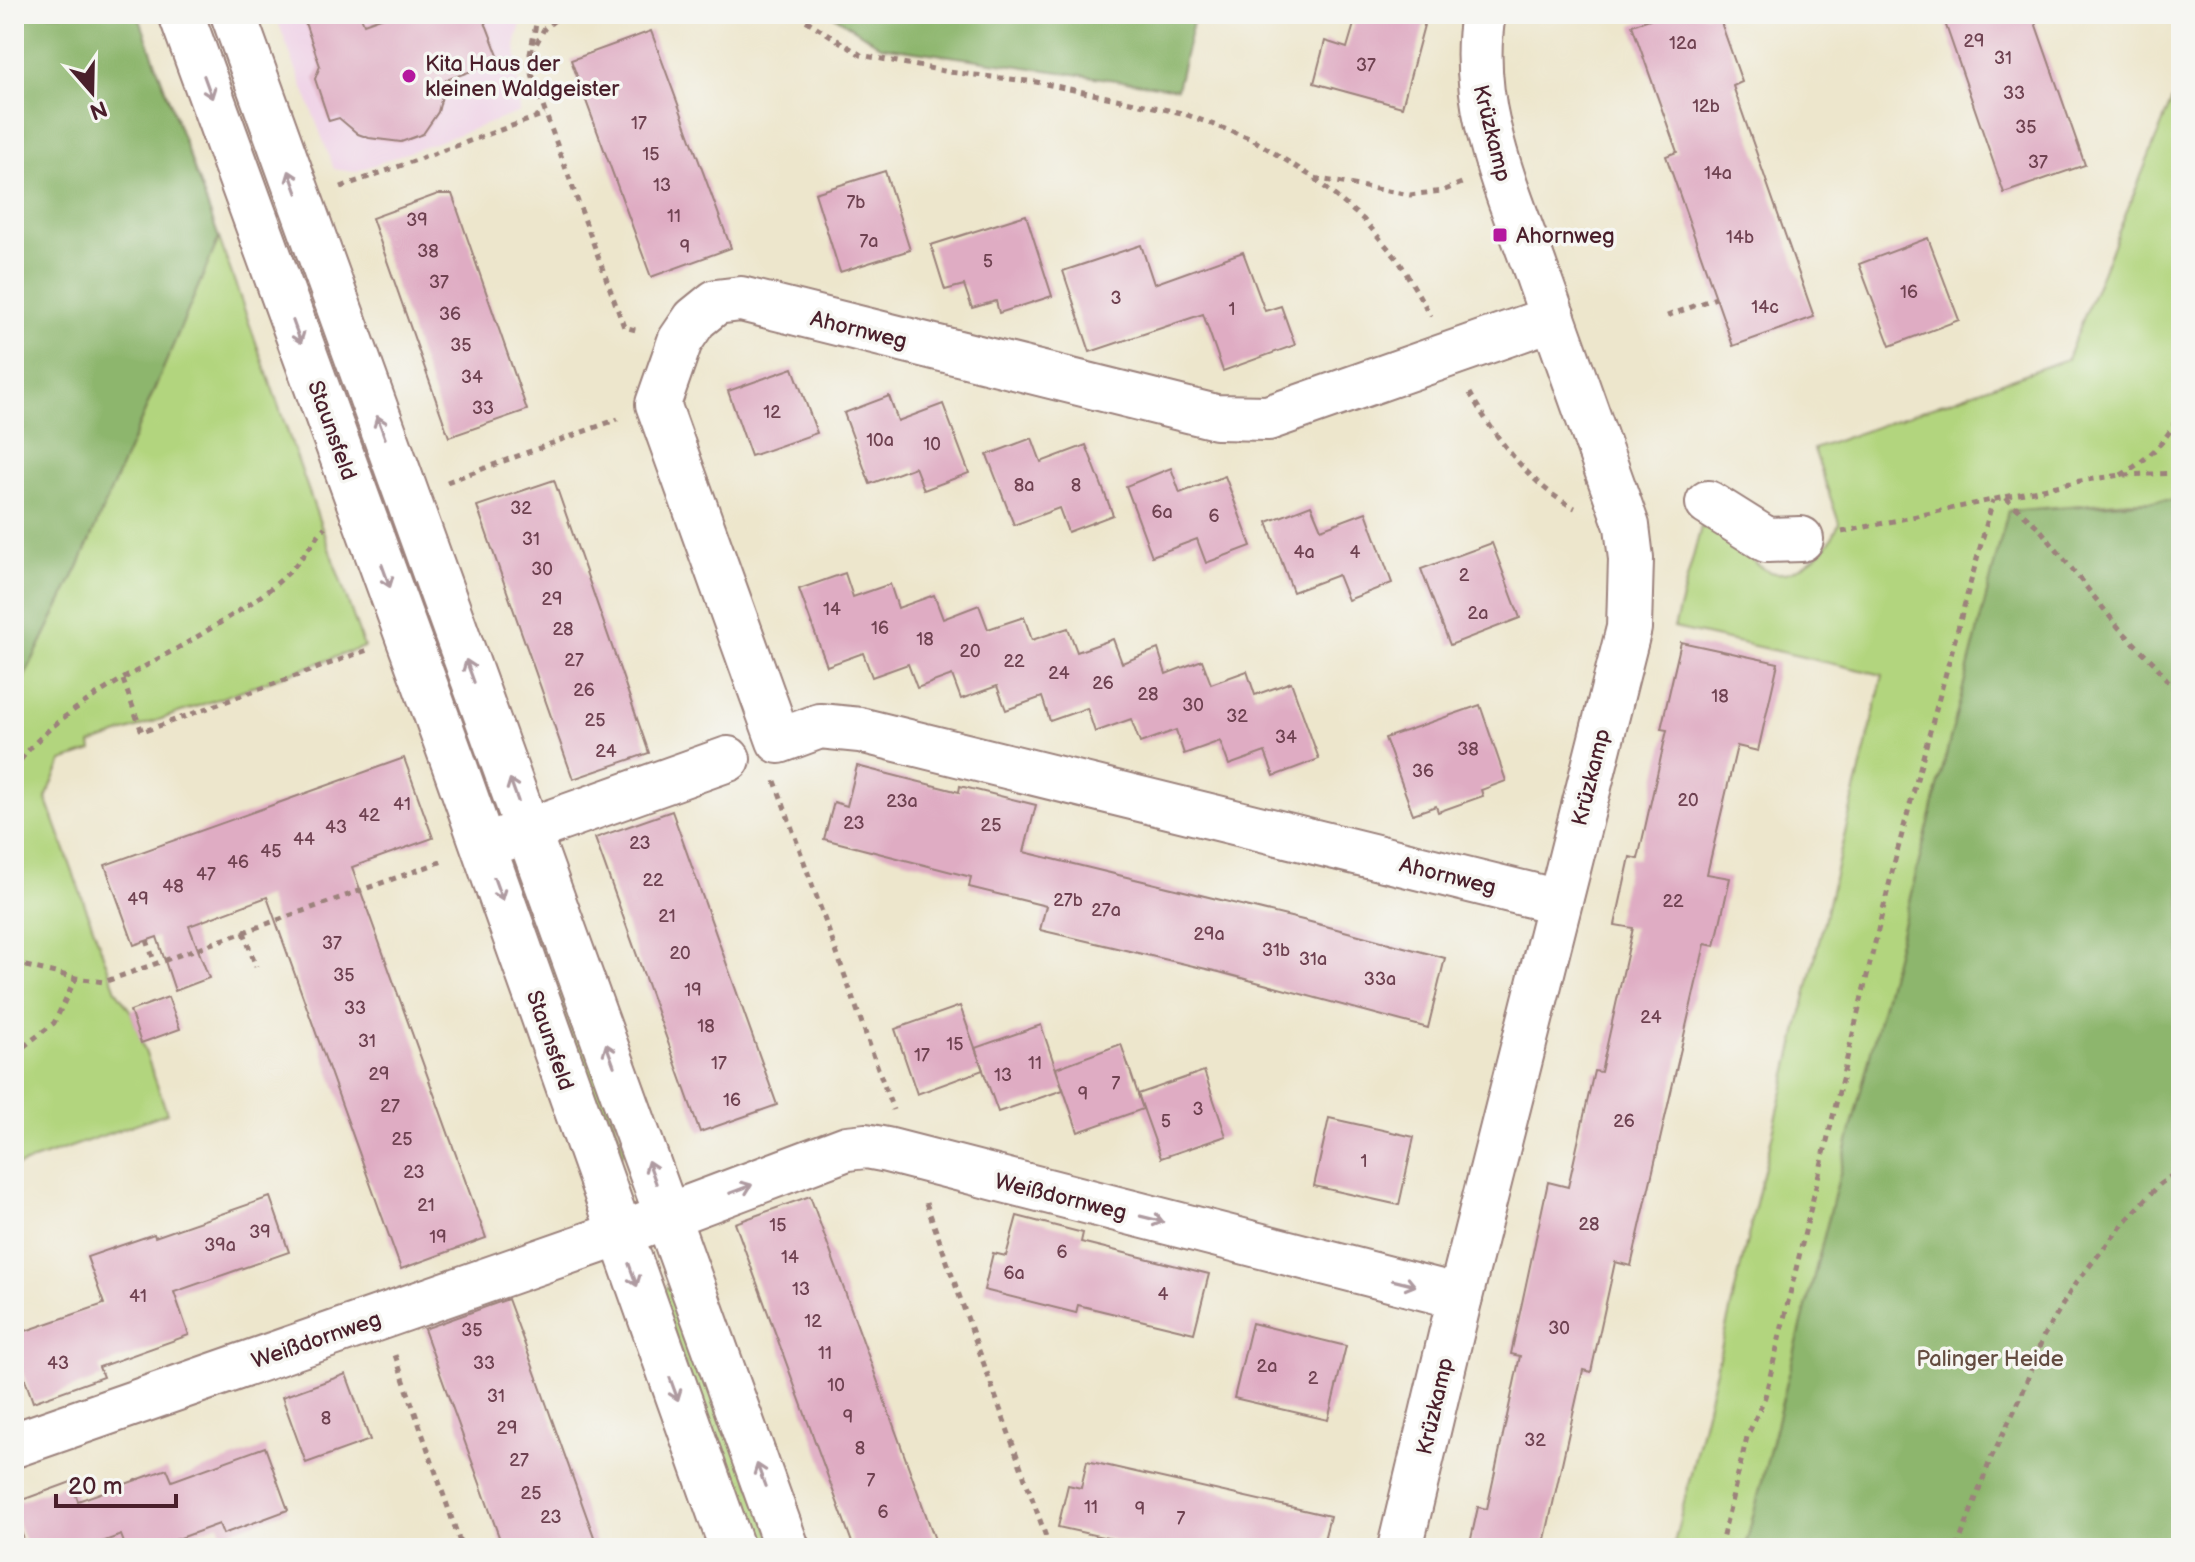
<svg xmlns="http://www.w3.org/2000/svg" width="2195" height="1562" font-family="'Balsamiq Sans',sans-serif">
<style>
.built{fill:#efd0e6}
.green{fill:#b2d57e;stroke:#7e7a54;stroke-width:2}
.forest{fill:#8db66d;stroke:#6c6a4c;stroke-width:2}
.building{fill:#dfacc3}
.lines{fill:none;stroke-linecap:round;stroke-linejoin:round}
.minor-casing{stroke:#9c827c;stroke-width:48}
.path{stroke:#9c827c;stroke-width:5;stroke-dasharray:6 6;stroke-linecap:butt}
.minor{stroke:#fff;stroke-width:44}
.oneway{stroke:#ae9aa0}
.poi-dot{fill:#b5179e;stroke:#f6f6f2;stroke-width:3}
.labels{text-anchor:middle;stroke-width:7;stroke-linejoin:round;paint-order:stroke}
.number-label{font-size:18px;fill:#6f4251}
.poi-label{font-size:22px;fill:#4a1f2b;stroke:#f6f6f2;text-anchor:start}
.street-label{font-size:22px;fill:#4a1f2b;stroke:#f6f6f2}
.park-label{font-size:22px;fill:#644c40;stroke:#f6f6f2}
</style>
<rect width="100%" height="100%" fill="#f6f6f2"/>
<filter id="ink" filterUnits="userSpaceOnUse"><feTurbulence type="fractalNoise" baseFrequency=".0125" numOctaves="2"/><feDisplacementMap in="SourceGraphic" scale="16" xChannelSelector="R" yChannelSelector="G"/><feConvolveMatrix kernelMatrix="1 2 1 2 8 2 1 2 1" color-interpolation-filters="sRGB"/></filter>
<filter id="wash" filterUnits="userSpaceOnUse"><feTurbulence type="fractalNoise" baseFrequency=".006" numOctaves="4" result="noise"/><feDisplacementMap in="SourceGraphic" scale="32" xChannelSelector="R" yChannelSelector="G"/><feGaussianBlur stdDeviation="1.8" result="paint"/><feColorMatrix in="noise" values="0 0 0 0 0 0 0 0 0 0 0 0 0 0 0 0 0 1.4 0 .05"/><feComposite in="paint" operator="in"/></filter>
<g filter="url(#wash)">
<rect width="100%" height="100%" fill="#ede6cc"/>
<polygon class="built" points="275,14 524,14 516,41 520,112 354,172 334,169"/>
<g class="green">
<path d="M 2181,77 L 2181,501 L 2129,501 L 2008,511 L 1745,1548 L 1673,1548 L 1883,675 L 1674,628 L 1701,527 C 1747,531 1756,600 1808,562 C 1824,551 1832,541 1839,523 L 1814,449 L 2067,359 Z"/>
<polygon points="219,238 364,647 91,744 92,751 62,761 46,798 116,990 131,1012 167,1113 14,1167 14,698 79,565"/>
<polygon points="532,907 625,1150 622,1155 613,1158 526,909"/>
<polygon points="671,1285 776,1548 746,1548 660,1291"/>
</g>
<g class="forest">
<polygon points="14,14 138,14 219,238 79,565 14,698"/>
<polygon points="831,14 1195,14 1177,89 881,46"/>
<polygon points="2169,500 2181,501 2181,1548 1745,1548 2008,511"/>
</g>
<g id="blocks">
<g class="building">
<polygon points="302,14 360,14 364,24 392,14 475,14 483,19 487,27 500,61 446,80 438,112 423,134 401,142 369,138 358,134 339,118 329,121 315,79 320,66"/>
<polygon points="1357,14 1427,14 1402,107 1314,83 1325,41 1347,48"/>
<polygon points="1664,14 1718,14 1742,82 1733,86 1814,317 1733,346 1666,156 1677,152 1632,25"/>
<polygon points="1942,14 2032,14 2085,165 2004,193"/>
<polygon points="651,31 731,248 651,277 571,60"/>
<polygon points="885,171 910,250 840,272 815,193"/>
<polygon points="438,194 452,194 527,410 449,437 372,218"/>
<polygon points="1026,215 1052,296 999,313 996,301 972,308 964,285 945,290 931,245"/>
<polygon points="1928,238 1959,320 1890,346 1859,264"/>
<polygon points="1141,245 1154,284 1243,252 1265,311 1281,306 1295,345 1223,371 1203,314 1090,352 1063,271"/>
<polygon points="793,368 817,433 751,456 728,391"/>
<polygon points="889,396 898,421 943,404 969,473 924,490 915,467 870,484 844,413"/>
<polygon points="1032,438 1041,462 1086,445 1113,515 1068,532 1059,508 1014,525 987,455"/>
<polygon points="1171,468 1180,493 1225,476 1251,546 1206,563 1197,539 1152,556 1126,486"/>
<polygon points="554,480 649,753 573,779 477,506"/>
<polygon points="1311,505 1321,529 1366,512 1392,583 1348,600 1338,575 1293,592 1267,522"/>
<polygon points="1492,543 1520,618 1450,645 1421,569"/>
<polygon points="845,573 853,597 890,584 898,608 934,595 943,619 979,605 988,629 1024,617 1032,640 1068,628 1077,652 1113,639 1122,663 1158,649 1166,674 1202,660 1211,684 1247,671 1255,695 1291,682 1319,759 1274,776 1265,752 1229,765 1220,741 1184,754 1176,730 1140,743 1131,719 1095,732 1087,708 1050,721 1042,697 1006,710 997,686 961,699 952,675 917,688 908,664 872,677 863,653 827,666 799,589"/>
<polygon points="1681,642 1778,663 1758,751 1737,746 1707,874 1730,878 1715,946 1705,944 1631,1266 1615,1262 1591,1372 1583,1370 1543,1548 1469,1548 1478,1507 1487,1509 1520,1356 1511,1354 1548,1182 1568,1187 1594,1071 1601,1072 1633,928 1615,925 1630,857 1638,859 1667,730 1661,729"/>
<polygon points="1480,705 1506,781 1481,790 1483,796 1438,812 1436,806 1413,814 1385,738"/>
<polygon points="404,758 433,838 352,867 486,1238 401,1269 267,897 189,926 209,978 175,991 157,937 134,945 105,865"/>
<polygon points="857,766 959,792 960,786 1036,805 1024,852 1303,920 1445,958 1428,1028 1219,972 1040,930 1046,906 969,887 971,877 824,839 834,802 847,806"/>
<polygon points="672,811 777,1105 700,1132 595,838"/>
<polygon points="168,997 180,1029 141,1043 130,1011"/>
<polygon points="960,1006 983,1070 917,1094 895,1029"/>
<polygon points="1041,1025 1063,1090 998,1112 975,1048"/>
<polygon points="1121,1044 1143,1109 1078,1132 1056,1068"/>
<polygon points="1204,1071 1226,1136 1161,1158 1138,1094"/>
<polygon points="1329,1118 1414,1137 1399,1205 1314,1186"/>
<polygon points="810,1196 868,1355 938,1548 854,1548 735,1223"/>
<polygon points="270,1197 289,1252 174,1292 189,1335 99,1367 103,1377 33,1402 14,1348 14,1335 104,1304 87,1257 154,1234 155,1237"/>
<polygon points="1017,1216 1083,1233 1081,1242 1209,1274 1194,1333 1078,1305 1076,1313 984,1290 993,1253 1006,1256"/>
<polygon points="508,1299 532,1364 598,1548 503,1548 483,1492 424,1329"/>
<polygon points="1252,1323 1346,1346 1328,1420 1234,1398"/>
<polygon points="346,1374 370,1440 306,1463 282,1397"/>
<polygon points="265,1447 288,1510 223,1534 219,1524 153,1548 126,1548 121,1535 86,1548 27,1548 14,1512 14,1503 71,1482 78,1501 167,1469 172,1481"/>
<polygon points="1087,1461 1330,1516 1322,1548 1152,1548 1058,1527 1068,1485 1081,1488"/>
</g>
</g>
</g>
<g filter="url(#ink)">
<use href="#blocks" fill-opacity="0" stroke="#9c827c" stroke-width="2"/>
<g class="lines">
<defs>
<g id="minor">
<polyline points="181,14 453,761 732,1548"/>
<polyline points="233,14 787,1548"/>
<polyline points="1553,318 1268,418 1216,417 741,299 716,302 695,319 680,341 658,404 779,741 820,726 860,730 1559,902"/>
<polyline points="1708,503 1767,540 1801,539"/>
<polyline points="501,840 728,759"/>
<polyline points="14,1445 619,1234 847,1148 866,1146 887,1150 1460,1297"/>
<path d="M 1400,1548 L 1460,1297 L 1629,628 L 1631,559 L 1627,526 C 1598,443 1568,361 1539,279 C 1509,193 1467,106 1483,14"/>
</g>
</defs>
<use href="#minor" class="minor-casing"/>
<g class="path">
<polyline points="538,14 529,59 534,82 624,327 640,331"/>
<polyline points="796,14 861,55 949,72 1036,82 1182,113 1252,139 1314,178 1410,195 1442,191 1462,183"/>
<polyline points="531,54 544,29 562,14"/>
<polyline points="1315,179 1364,220 1399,261 1431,316"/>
<polyline points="341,187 545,114"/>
<polyline points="1667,316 1716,298"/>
<path d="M 1470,393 C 1491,432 1533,489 1575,508"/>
<path d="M 2121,475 C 2150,458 2167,441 2181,411"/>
<polyline points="447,482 618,419"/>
<polyline points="2006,498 2039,528 2119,628 2154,663 2181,698"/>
<polyline points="1842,532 2080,481 2121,475 2181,473"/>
<polyline points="123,680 142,732 367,650"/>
<path d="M 14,770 C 49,712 138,672 195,638 C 226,619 261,599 286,575 C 301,561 312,542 325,527"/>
<polyline points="775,781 893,1110"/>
<polyline points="244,932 256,967"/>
<polyline points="147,940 155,964"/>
<polyline points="14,963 76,978 104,982 446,860"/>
<polyline points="14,1054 54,1023 76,978"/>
<polyline points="926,1203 1050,1548"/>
<polyline points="395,1355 462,1548"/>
<polyline points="1720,1548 1747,1437 1765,1397 1896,856 1993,500"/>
<polyline points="1957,1548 1991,1458 2021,1397 2043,1337 2075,1284 2124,1223 2160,1184 2181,1169"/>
</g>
<use href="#minor" class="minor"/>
</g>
<defs><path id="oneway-shaft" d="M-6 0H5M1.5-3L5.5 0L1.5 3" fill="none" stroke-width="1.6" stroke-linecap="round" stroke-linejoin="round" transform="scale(2)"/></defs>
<g class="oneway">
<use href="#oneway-shaft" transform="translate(208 87) rotate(70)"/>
<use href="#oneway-shaft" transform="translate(293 182) rotate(-110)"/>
<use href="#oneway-shaft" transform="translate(297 332) rotate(70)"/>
<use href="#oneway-shaft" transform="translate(381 427) rotate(-110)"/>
<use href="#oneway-shaft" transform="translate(386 576) rotate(70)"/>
<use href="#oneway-shaft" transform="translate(470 671) rotate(-110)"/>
<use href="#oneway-shaft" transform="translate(514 790) rotate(-110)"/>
<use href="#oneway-shaft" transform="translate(498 889) rotate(70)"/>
<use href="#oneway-shaft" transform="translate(610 1055) rotate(-110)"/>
<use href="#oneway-shaft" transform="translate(652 1172) rotate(-110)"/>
<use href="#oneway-shaft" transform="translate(741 1189) rotate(-21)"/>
<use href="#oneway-shaft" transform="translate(1152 1219) rotate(14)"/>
<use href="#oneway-shaft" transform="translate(633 1275) rotate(70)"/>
<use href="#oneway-shaft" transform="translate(1404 1283) rotate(14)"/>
<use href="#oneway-shaft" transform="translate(674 1389) rotate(70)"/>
<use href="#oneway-shaft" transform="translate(761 1475) rotate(-110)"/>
</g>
</g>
<g class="poi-dot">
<circle cx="409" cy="76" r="8"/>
<rect x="1492" y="227" width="16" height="16" rx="4"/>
</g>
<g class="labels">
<g class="number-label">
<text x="1974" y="47">29</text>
<text x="1683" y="49">12a</text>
<text x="2003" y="64">31</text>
<text x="1366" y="71">37</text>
<text x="2014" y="99">33</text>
<text x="1706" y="112">12b</text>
<text x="639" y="129">17</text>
<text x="2026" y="133">35</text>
<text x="651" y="160">15</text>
<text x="2038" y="168">37</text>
<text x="1718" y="179">14a</text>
<text x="662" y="191">13</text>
<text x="856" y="208">7b</text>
<text x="674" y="222">11</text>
<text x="417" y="226">39</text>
<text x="1740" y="243">14b</text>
<text x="869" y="247">7a</text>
<text x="685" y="253">9</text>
<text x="428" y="257">38</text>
<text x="988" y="267">5</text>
<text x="439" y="288">37</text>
<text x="1909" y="298">16</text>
<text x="1116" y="304">3</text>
<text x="1765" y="313">14c</text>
<text x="1232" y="315">1</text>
<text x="450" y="320">36</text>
<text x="461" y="351">35</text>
<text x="472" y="383">34</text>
<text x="483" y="414">33</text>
<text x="772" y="418">12</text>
<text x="880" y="446">10a</text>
<text x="932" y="450">10</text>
<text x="1024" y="491">8a</text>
<text x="1076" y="491">8</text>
<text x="521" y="514">32</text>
<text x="1162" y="518">6a</text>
<text x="1214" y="522">6</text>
<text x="531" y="545">31</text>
<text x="1304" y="558">4a</text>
<text x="1355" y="558">4</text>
<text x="542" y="575">30</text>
<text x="1464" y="581">2</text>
<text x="552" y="605">29</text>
<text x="832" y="615">14</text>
<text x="1478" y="619">2a</text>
<text x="880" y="634">16</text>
<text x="563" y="635">28</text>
<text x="925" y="645">18</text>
<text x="970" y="657">20</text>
<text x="574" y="666">27</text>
<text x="1014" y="667">22</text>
<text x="1059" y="679">24</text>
<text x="1103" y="689">26</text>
<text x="584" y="696">26</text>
<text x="1148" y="700">28</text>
<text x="1720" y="702">18</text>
<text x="1193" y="711">30</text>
<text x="1237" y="722">32</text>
<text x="595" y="726">25</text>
<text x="1286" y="743">34</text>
<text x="1468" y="755">38</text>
<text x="606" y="757">24</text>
<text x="1423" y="777">36</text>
<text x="1688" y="806">20</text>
<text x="902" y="807">23a</text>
<text x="402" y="810">41</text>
<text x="369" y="821">42</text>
<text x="854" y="829">23</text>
<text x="991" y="831">25</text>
<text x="336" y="833">43</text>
<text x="304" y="845">44</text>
<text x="640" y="849">23</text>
<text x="271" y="857">45</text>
<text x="238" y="868">46</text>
<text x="206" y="880">47</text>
<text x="653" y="886">22</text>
<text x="173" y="892">48</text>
<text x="138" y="905">49</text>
<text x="1068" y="906">27b</text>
<text x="1673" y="907">22</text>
<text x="1106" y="916">27a</text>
<text x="667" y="922">21</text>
<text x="1209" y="940">29a</text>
<text x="332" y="949">37</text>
<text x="1276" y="956">31b</text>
<text x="680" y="959">20</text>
<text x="1313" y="965">31a</text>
<text x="344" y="981">35</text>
<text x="1380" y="985">33a</text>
<text x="693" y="996">19</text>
<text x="355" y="1014">33</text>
<text x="1651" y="1023">24</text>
<text x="706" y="1032">18</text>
<text x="367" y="1047">31</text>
<text x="955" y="1050">15</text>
<text x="922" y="1061">17</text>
<text x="719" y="1069">17</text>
<text x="1035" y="1069">11</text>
<text x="379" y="1080">29</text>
<text x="1003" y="1081">13</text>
<text x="1116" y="1089">7</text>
<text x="1083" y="1100">9</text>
<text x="732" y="1106">16</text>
<text x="390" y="1112">27</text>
<text x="1198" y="1115">3</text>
<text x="1166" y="1127">5</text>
<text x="1624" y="1127">26</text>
<text x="402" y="1145">25</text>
<text x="1364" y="1167">1</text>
<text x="414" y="1178">23</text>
<text x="426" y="1211">21</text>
<text x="1589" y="1230">28</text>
<text x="778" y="1231">15</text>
<text x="260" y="1238">39</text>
<text x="438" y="1243">19</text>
<text x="220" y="1251">39a</text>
<text x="1062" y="1258">6</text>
<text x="790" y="1263">14</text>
<text x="1014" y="1279">6a</text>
<text x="801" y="1295">13</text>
<text x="1163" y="1300">4</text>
<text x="138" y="1302">41</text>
<text x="813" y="1327">12</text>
<text x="1559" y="1334">30</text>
<text x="472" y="1336">35</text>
<text x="825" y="1359">11</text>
<text x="58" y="1369">43</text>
<text x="484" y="1369">33</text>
<text x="1267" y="1372">2a</text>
<text x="1313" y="1384">2</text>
<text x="836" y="1391">10</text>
<text x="496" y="1402">31</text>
<text x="848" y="1423">9</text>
<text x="326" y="1424">8</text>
<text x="507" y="1434">29</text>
<text x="1535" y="1446">32</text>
<text x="860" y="1454">8</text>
<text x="519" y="1466">27</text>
<text x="871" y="1486">7</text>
<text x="531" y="1499">25</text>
<text x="1091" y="1513">11</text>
<text x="1140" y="1515">9</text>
<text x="883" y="1518">6</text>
<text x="551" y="1523">23</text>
<text x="1181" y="1524">7</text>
</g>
<g class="poi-label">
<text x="425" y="71">Kita Haus der<tspan x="425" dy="25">kleinen Waldgeister</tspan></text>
<text x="1516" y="243">Ahornweg</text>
</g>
<g class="street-label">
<text transform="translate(1493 133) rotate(76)" y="8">Krüzkamp</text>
<text transform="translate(859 329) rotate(14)" y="8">Ahornweg</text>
<text transform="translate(333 430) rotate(70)" y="8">Staunsfeld</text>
<text transform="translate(1590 777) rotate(-76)" y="8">Krüzkamp</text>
<text transform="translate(1448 875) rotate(14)" y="8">Ahornweg</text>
<text transform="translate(551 1040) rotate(71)" y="8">Staunsfeld</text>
<text transform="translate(1061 1196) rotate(14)" y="8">Weißdornweg</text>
<text transform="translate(316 1339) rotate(-19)" y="8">Weißdornweg</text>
<text transform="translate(1434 1406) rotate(-77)" y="8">Krüzkamp</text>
</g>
<g class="park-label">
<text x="1990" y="1366">Palinger Heide</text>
</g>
</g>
<rect width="2195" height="1562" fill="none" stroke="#f6f6f2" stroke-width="48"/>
<g transform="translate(92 92) rotate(160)" stroke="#f6f6f2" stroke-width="6" paint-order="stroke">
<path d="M0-6L14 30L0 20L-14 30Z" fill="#4a1f2b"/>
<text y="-12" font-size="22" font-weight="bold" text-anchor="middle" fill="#4a1f2b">N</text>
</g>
<path d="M56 1494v12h120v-12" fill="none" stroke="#4a1f2b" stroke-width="4"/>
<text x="68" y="1494" font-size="24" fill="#4a1f2b" stroke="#f6f6f2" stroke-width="6" paint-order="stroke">20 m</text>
</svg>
